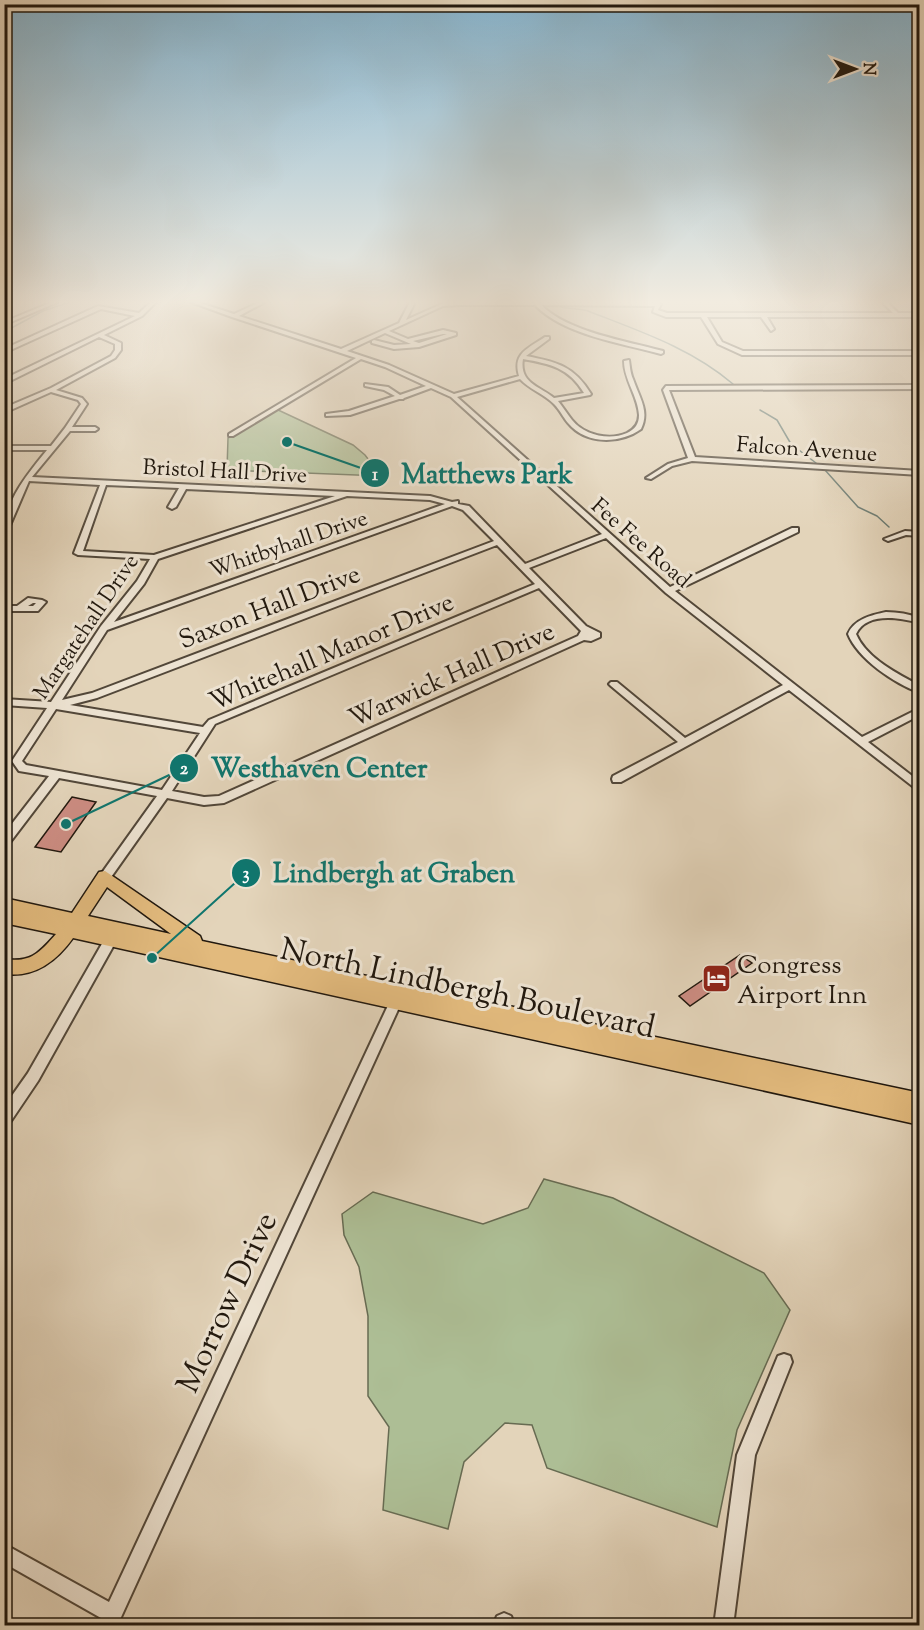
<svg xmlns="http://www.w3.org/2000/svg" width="924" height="1630" font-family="'Sorts Mill Goudy',serif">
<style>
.green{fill:#adbe95;stroke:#676b52;stroke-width:1.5}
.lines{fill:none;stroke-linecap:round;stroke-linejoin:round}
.stream{stroke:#67786f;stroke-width:1.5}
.building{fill:#cd8d83;stroke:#21180e;stroke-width:1.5}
.minor-casing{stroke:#524739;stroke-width:4}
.highway-casing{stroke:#21180e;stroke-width:3}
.minor{fill:#ede3d2;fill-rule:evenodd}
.highway{fill:#e2ba7d;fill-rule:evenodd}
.labels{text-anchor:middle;stroke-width:6;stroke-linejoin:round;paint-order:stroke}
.far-street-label{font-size:22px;fill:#21180e;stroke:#ede3d2}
.street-label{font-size:26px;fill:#21180e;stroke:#ede3d2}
.poi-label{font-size:26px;fill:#21180e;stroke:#ede3d2;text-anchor:start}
.near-street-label{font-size:32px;fill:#21180e;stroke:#ede3d2}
.leader{fill:none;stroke:#0f766e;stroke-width:2}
.callout-dot{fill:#0f766e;stroke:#ede3d2;stroke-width:2}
.mark-label{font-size:18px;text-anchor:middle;font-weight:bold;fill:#fff}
.callout-label{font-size:27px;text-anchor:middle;font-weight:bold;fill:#0f766e;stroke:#ede3d2;stroke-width:6;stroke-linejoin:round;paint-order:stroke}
</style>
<rect width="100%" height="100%" fill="#e3d4ba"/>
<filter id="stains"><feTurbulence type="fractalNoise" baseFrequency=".00333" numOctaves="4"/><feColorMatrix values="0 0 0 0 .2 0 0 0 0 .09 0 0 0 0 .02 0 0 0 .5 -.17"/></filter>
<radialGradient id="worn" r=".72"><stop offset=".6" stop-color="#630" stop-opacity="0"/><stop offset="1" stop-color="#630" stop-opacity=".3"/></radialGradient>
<g class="green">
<polygon points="276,409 353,445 365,455 381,476 227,470 228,438"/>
<polygon points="544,1179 613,1198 764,1273 790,1310 737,1430 717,1527 547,1468 532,1425 505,1423 464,1462 448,1529 383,1510 389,1427 368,1396 368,1316 359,1267 344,1235 342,1214 373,1192 483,1224 528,1208"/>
</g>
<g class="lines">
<g class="stream">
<path d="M 553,302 C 563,311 576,307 588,311 C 639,331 691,348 733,384"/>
<polyline points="4,332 43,311 70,302"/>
<polyline points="760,410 777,420 791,444 816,463"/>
<polyline points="825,470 858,507 877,516 889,527"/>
<polyline points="913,548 920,553"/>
</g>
</g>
<g class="building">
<polygon points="72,797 96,802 61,852 35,847"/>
<polygon points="740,955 752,963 690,1006 679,996"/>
</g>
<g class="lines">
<defs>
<g id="minor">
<polygon points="52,302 58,302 4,325 4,322"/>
<path d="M 151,302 L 156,302 L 142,316 L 104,335 L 121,343 L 121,350 L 115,358 L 56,390 L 82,398 L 87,404 L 72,427 L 95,427 L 98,429 L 95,431 L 70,431 L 32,477 L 430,496 L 452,502 L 458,501 L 458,504 L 469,506 L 525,564 L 602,534 L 451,397 L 431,388 L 404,398 L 403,399 L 399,399 L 350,415 L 326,416 L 326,414 L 349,411 L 395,396 L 384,390 L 365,386 L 365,384 L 388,387 L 400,395 L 426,386 L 385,367 L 361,359 L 233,436 L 229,436 L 229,434 L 356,358 L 232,317 L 191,302 L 197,302 L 234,314 L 260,302 L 265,302 L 239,316 L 341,349 L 399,323 L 410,302 L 415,302 L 406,320 L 446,302 L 658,302 L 661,304 L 658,310 L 667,313 L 893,313 L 882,302 L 887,302 L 898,313 L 920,313 L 920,317 L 767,317 L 774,329 L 771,331 L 761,317 L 707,317 L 722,342 L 743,351 L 920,351 L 920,355 L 742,355 L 718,344 L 701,317 L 666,317 L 653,312 L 655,306 L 541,305 C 568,332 626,341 663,351 L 663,353 L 661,354 C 621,343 564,335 535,305 L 460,305 L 443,306 L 389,331 L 408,339 L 443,330 L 456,333 L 456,335 L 419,347 L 394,349 L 372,343 L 372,341 L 374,340 L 394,345 L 411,344 L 385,333 L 347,351 L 389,365 L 454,394 L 519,376 C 512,353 529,348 545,337 L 549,337 L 549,339 L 526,356 C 557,362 574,366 591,394 L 590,395 L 558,401 C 563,407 567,414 572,420 C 584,435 609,441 627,433 C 635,429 639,424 639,415 C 638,396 624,380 624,361 L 629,360 C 630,366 630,372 633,379 C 639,397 650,411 641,429 C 620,444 586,445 568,423 C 563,417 560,410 554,404 C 544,394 529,389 520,379 L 457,397 L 670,587 L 792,528 L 798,528 L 798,532 L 675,591 L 862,737 L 920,708 L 920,715 L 868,742 L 920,782 L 920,792 L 789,690 L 621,782 L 613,782 L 612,779 L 613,776 L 678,742 L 611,686 L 609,684 L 611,682 L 617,682 L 685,738 L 783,685 L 666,593 L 606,538 L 529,568 L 586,626 L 600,633 L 600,637 L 591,641 L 584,640 L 224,803 L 204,805 L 167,798 L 109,880 L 101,880 L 99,877 L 157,796 L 59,778 L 8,845 L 4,846 L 4,834 L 49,776 L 19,771 L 12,761 L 47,708 L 4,705 L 4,699 L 51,702 L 101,626 L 137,581 L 150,559 L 78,555 L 74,553 L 100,485 L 29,481 L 8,530 L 4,532 C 4,502 29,472 47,450 L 4,450 L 4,446 L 51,446 L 65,428 L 81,404 L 78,400 L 51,392 L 4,413 L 4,408 L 51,388 L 111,356 L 115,350 L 115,344 L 99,337 L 4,384 L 4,379 L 135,316 L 101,309 L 4,353 L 4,349 L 98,306 L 139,313 ZM 443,334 L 447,334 L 419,343 L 413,341 ZM 523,359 C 551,364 569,368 584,393 L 554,398 C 539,386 519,383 523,359 ZM 106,485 L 179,488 L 168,507 L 172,509 L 176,507 L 186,489 L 335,496 L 154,555 L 83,551 ZM 347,496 L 430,500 L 445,504 L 114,622 L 144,584 L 158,559 ZM 452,506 L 463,510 L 494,541 L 92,693 L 62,700 L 107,630 ZM 497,545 L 535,584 L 209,720 L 203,727 L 70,705 L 97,698 ZM 539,588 L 581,631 L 578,636 L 219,796 L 204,797 L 172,791 L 215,724 ZM 56,709 L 200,733 L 162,790 L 26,765 L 22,761 Z"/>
<polygon points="920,385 920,389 669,390 695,457 920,471 920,475 692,461 672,466 651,479 646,478 668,464 688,458 663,390 666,386"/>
<polygon points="905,531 920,532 920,536 906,535 888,541 884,539"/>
<path d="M 28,598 L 42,600 L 46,602 L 38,611 L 4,611 L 4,606 L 17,606 ZM 33,603 L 36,603 L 33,606 L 28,606 Z"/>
<path d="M 886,612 C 898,612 909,614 920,618 L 920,623 C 901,618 867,611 856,634 C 867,659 897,673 920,686 L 920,693 C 894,683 858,659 848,634 C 854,619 872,615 886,612 Z"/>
<polygon points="111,934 115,935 117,939 115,943 38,1081 9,1124 4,1126 4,1107 28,1073 107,935"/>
<polygon points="396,995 400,997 402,1001 117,1626 98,1626 101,1618 4,1563 4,1544 109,1602 392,997"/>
<polygon points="784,1354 790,1356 792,1362 755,1455 733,1626 714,1626 737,1455 778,1356"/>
<polygon points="504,1613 511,1616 515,1626 496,1626 494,1623 497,1616"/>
</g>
<path id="highway" d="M 105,871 L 200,936 L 202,941 L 920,1093 L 920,1125 L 73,938 C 56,962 34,978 4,974 L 4,959 C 31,963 39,953 56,934 L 4,923 L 4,898 L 72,913 L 99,872 ZM 107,887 L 171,934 L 88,916 Z"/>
</defs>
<use href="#minor" class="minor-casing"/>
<use href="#highway" class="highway-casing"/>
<use href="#minor" class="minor"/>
<use href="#highway" class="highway"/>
</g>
<linearGradient id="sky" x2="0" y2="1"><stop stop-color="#87b6d1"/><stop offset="0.57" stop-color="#f2ece0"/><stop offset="1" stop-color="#f2ece0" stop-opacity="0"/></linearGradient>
<rect width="924" height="530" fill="url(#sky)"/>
<defs>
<symbol id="hotel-square" viewBox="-11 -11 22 22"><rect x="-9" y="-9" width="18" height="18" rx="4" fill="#8f2418" stroke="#ede3d2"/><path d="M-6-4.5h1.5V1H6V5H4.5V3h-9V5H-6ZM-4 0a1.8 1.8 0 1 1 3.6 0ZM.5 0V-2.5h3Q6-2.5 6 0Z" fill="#fff"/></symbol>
</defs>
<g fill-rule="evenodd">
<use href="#hotel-square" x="700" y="962" width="33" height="33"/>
</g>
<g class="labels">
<g class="far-street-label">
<text transform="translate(807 448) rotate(4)" y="8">Falcon Avenue</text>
<text transform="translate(225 470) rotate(3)" y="8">Bristol Hall Drive</text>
<text transform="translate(642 542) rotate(41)" y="8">Fee Fee Road</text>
<text transform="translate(288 543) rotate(-19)" y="8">Whitbyhall Drive</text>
<text transform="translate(85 626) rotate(-56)" y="8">Margatehall Drive</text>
</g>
<g class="street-label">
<text transform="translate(269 606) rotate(-21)" y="9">Saxon Hall Drive</text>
<text transform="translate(331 651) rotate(-23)" y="9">Whitehall Manor Drive</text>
<text transform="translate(451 674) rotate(-24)" y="9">Warwick Hall Drive</text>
</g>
<g class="poi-label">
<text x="737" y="973">Congress<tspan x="737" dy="30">Airport Inn</tspan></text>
</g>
<g class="near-street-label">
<text transform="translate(468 987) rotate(12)" y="11">North Lindbergh Boulevard</text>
<text transform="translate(226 1302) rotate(-65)" y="11">Morrow Drive</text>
</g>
</g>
<path class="leader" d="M287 442L375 473M66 824L184 768M152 958L246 873"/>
<g class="callout-dot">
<circle cx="287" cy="442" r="6"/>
<circle cx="66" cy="824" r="6"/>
<circle cx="152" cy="958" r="6"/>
<circle cx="375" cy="473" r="15"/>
<circle cx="184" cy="768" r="15"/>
<circle cx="246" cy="873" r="15"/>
</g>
<g class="mark-label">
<text x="375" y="480">1</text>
<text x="184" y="774">2</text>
<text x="246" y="879">3</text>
</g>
<g class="callout-label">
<text x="487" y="483">Matthews Park</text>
<text x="319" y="777">Westhaven Center</text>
<text x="394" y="882">Lindbergh at Graben</text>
</g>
<rect width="924" height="1630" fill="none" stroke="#e3d4ba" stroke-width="24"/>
<rect x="6" y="6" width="912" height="1618" fill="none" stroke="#21180e" stroke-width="3"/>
<rect x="12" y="12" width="900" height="1606" fill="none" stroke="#21180e" stroke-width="1.5"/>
<g transform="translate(855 69) rotate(90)" stroke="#ede3d2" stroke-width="4.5" paint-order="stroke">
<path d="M0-4.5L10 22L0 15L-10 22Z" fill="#21180e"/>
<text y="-9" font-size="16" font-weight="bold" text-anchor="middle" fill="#21180e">N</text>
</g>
<rect width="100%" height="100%" filter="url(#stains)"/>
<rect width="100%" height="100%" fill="url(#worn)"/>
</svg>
